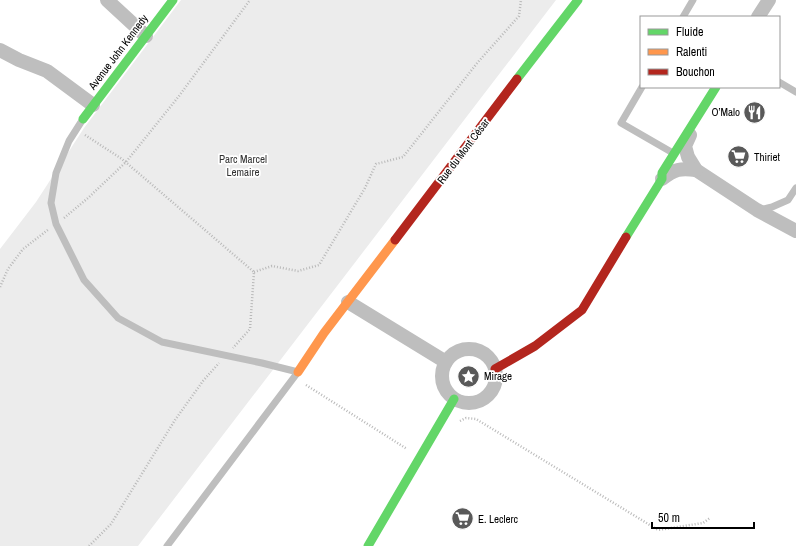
<svg xmlns="http://www.w3.org/2000/svg" width="796" height="546" font-family="'Archivo Narrow',sans-serif">
<style>
.green{fill:#ececec}
.lines{fill:none;stroke-linecap:round;stroke-linejoin:round}
.path{stroke:#b9b9b9;stroke-width:2.5;stroke-dasharray:1 2;stroke-linecap:butt}
.lane{stroke:#bebebe;stroke-width:7}
.street{stroke:#bebebe;stroke-width:14}
.fast{stroke:#63d668;stroke-width:9}
.slow{stroke:#ff974d;stroke-width:9}
.jam{stroke:#b3261e;stroke-width:9}
.labels{text-anchor:middle;stroke-width:3.5;stroke-linejoin:round;paint-order:stroke}
.street-label{font-size:11px;fill:#000;stroke:#fff}
.poi-label{font-size:11px;fill:#000;stroke:#fff;text-anchor:start}
.park-label{font-size:11px;fill:#333;stroke:#fff}
</style>
<rect width="100%" height="100%" fill="#fff"/>
<polygon class="green" points="181,0 556,0 138,546 0,546 0,249 36,202 84,128"/>
<g class="lines">
<g class="path">
<polyline points="85,135 122,159 254,272 250,329 233,348"/>
<polyline points="64,218 88,198 126,162 179,96 250,0"/>
<polyline points="254,272 272,266 298,271 319,265 365,188 376,164 403,157 478,62 519,16 521,0"/>
<polyline points="0,287 8,269 23,249 49,229"/>
<polyline points="306,385 407,449"/>
<polyline points="460,421 466,418 476,419 658,530 703,523 710,518"/>
<polyline points="89,546 111,524 175,420 203,381 219,363"/>
</g>
<g class="lane">
<polyline points="683,17 693,0"/>
<polyline points="779,82 796,92"/>
<polyline points="642,87 621,123 673,153"/>
<polyline points="83,119 69,141 56,173 51,203 56,224 84,280 118,318 162,342 262,363 298,372 167,546"/>
<polyline points="759,210 772,207 788,200 796,188"/>
</g>
<g class="street">
<polyline points="107,0 146,36"/>
<polyline points="758,17 769,0"/>
<polyline points="0,50 19,60 47,71 93,105"/>
<polyline points="690,135 685,146 688,157 696,170 757,210 796,231"/>
<path d="M 662,179 C 675,169 680,168 696,170"/>
<polyline points="348,302 446,362"/>
<circle cx="469" cy="376" r="27"/>
</g>
<g class="fast">
<polyline points="517,79 578,0"/>
<polyline points="83,119 173,0"/>
<polyline points="626,237 662,179 662,173 716,87"/>
<polyline points="368,546 454,399"/>
</g>
<polyline class="slow" points="298,372 324,333 395,240"/>
<g class="jam">
<polyline points="395,240 517,79"/>
<polyline points="495,369 535,346 582,310 626,237"/>
</g>
</g>
<defs>
<symbol id="restaurant-disc" viewBox="-11 -11 22 22"><circle r="9.5" fill="#595959" stroke="#fff"/><path d="M-5-6h1v4h1v-4h1v4h1v-4h1v5L-1.5 .5V6h-2V.5L-5-1ZM5-6V6H3V1.5H1.5Q1.5-4 5-6Z" fill="#fff"/></symbol>
<symbol id="supermarket-disc" viewBox="-11 -11 22 22"><circle r="9.5" fill="#595959" stroke="#fff"/><path d="M-6-5.5h2.5l.6 2H6L4.5 2H-2.5L-4.4-4H-6ZM-1.5 3.2a1.3 1.3 0 1 0 .1 0ZM3 3.2a1.3 1.3 0 1 0 .1 0Z" fill="#fff"/></symbol>
<symbol id="sight-disc" viewBox="-11 -11 22 22"><circle r="9.5" fill="#595959" stroke="#fff"/><path d="M0-6L1.8-2.2L6-1.7L2.9 1.2L3.7 5.4L0 3.3L-3.7 5.4L-2.9 1.2L-6-1.7L-1.8-2.2Z" fill="#fff"/></symbol>
</defs>
<g fill-rule="evenodd">
<use href="#restaurant-disc" x="742" y="100" width="25" height="25"/>
<use href="#supermarket-disc" x="726" y="144" width="25" height="25"/>
<use href="#sight-disc" x="456" y="364" width="25" height="25"/>
<use href="#supermarket-disc" x="450" y="506" width="25" height="25"/>
</g>
<g class="labels">
<g class="street-label">
<text transform="translate(118 52) rotate(-53)" y="4">Avenue John Kennedy</text>
<text transform="translate(463 151) rotate(-53)" y="4">Rue du Mont César</text>
</g>
<g class="poi-label">
<text x="740" y="116" text-anchor="end">O’Malo</text>
<text x="754" y="161">Thiriet</text>
<text x="484" y="380">Mirage</text>
<text x="478" y="523">E. Leclerc</text>
</g>
<g class="park-label">
<text x="243" y="163">Parc Marcel<tspan x="243" dy="13">Lemaire</tspan></text>
</g>
</g>
<rect x="640" y="16" width="140" height="72" fill="#ffffff" stroke="#999999"/>
<rect x="648" y="29" width="20" height="6" fill="#63d668" stroke="#999999"/>
<text x="676" y="36" font-size="12" fill="#000000">Fluide</text>
<rect x="648" y="49" width="20" height="6" fill="#ff974d" stroke="#999999"/>
<text x="676" y="56" font-size="12" fill="#000000">Ralenti</text>
<rect x="648" y="69" width="20" height="6" fill="#b3261e" stroke="#999999"/>
<text x="676" y="76" font-size="12" fill="#000000">Bouchon</text>
<path d="M652 522v6h102v-6" fill="none" stroke="#000000" stroke-width="2"/>
<text x="658" y="522" font-size="12" fill="#000000" stroke="#ffffff" stroke-width="3" paint-order="stroke">50 m</text>
</svg>
